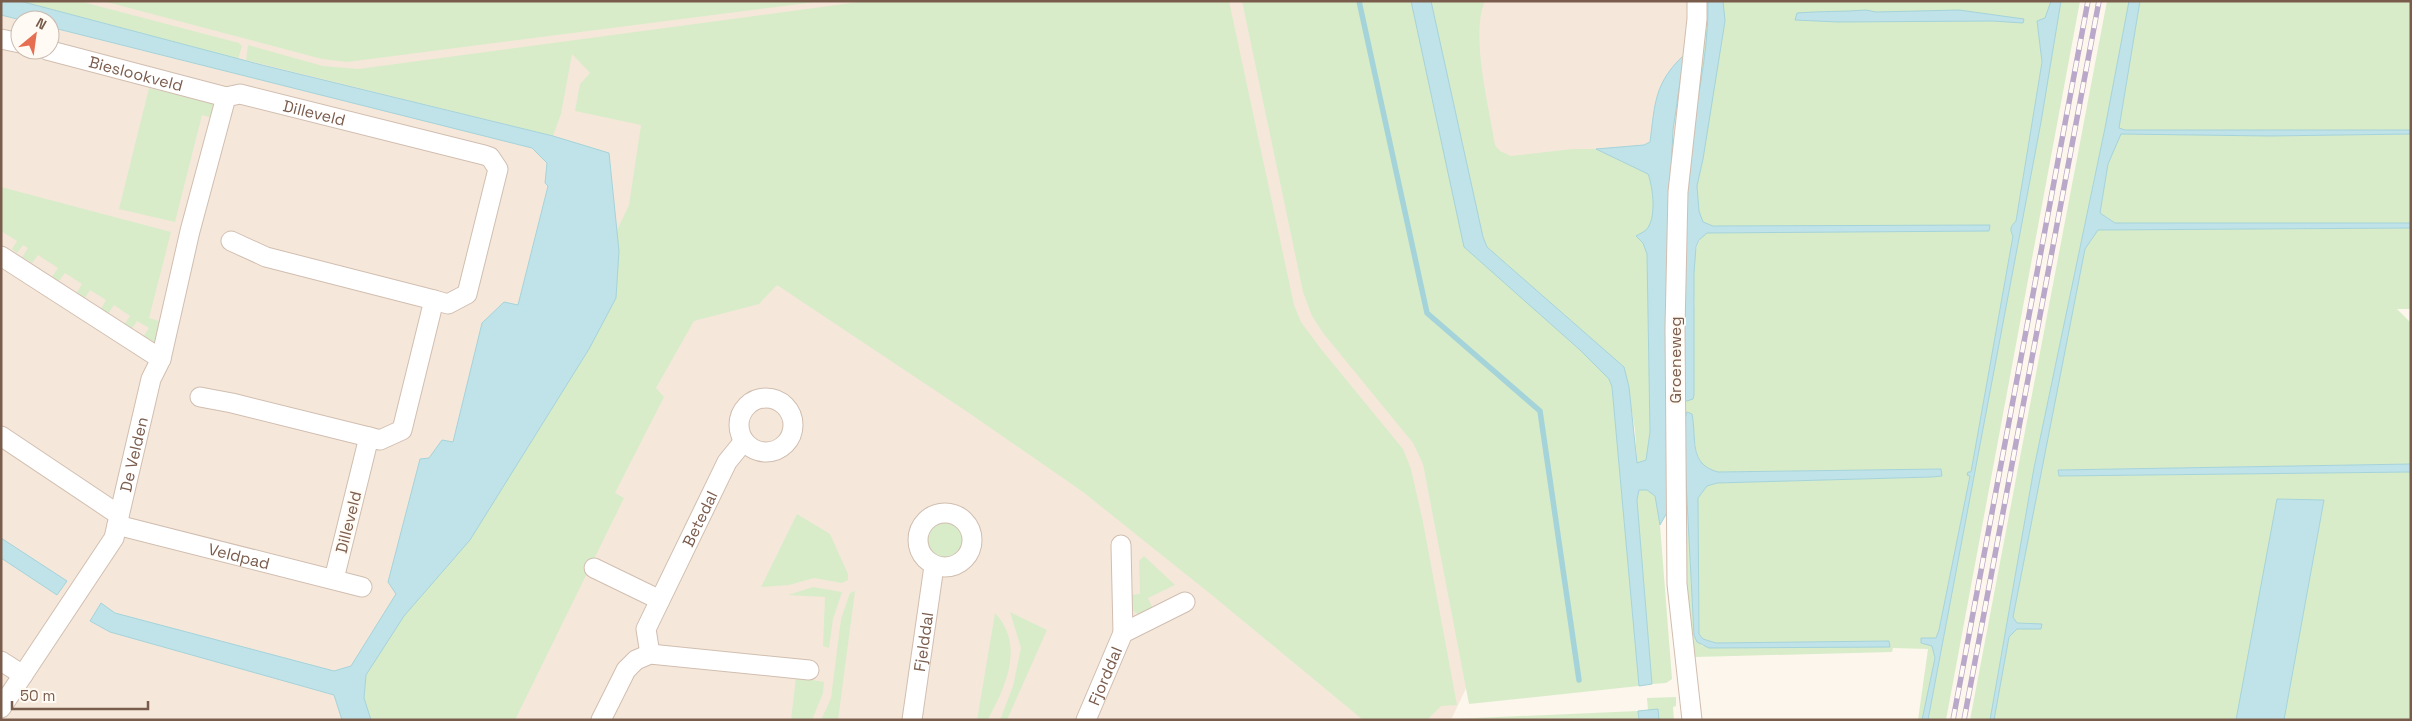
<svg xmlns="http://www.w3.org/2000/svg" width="2412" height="721" font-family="'Space Grotesk',sans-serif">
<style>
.residential{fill:#f5e8da;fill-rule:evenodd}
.green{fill:#d8ecc9;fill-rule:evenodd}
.water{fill:#bfe3e8;stroke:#a5d3da}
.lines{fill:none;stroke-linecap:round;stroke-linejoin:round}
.stream{stroke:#a5d3da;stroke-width:5.5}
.minor-casing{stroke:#d1beb0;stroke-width:21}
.minor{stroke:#fff;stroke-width:19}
.rail-casing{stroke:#b9a8c9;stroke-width:5.5}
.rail{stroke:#fffaf3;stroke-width:4;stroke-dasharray:11;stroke-linecap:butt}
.labels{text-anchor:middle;stroke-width:4;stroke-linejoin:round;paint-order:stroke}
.street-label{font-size:16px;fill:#7a5c4d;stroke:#fffaf3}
</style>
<rect width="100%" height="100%" fill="#fdf6ec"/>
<path class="residential" d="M 1,1 L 1771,1 L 1696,205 L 1451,720 L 1,720 ZM 20,20 L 50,20 L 50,50 L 20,50 Z"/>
<g class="green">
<polygon points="20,1 79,1 239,43 242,46 238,59"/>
<polygon points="103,1 823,1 347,62 322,59"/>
<polygon points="866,1 1229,1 1294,305 1301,322 1321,349 1403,449 1411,469 1423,522 1457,705 1441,706 1427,720 1363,720 1213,596 1083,492 969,413 777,285 759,304 694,321 656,388 664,397 615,493 624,498 515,720 371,720 364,698 366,675 404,616 470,540 589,349 616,298 619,251 617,230 629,205 641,125 575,111 580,84 590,73 572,54 561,114 553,136 246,60 248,45 323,66 358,69"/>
<polygon points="1242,1 1411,1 1464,247 1580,350 1609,379 1612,387 1639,686 1469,704 1423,464 1413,443 1323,333 1312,316 1303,292"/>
<path d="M 1431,1 L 1485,1 C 1470,35 1489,106 1495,145 L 1500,151 L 1511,156 L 1572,149 L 1596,149 L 1648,174 C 1654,187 1655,202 1652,217 C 1649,233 1641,237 1647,254 L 1650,432 L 1646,460 L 1637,463 L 1635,430 L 1624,367 L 1487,247 L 1483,237 Z"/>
<path d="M 1704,1 L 2051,1 L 2045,18 L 2037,22 L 2042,62 L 2016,221 C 2011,226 2009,229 2013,236 L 1971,472 L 1968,475 L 1970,476 L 1939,630 L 1936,638 L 1921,638 L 1921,643 L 1932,645 L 1935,658 L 1922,720 L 1918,720 L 1928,649 L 1893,648 L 1892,652 L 1695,657 L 1689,649 L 1685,606 L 1681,229 ZM 1989,225 L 1989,231 L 1707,232 C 1689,244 1693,288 1695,308 L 1681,229 ZM 1684,442 L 1695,443 C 1697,459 1701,467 1718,472 L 1941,469 L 1942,476 L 1932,477 L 1717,483 L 1707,486 L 1698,498 L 1699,634 L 1703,639 L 1716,643 L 1889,641 L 1890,647 L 1702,646 L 1694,635 Z"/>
<polygon points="2061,1 2080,1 1946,720 1928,720 2041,122"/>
<polygon points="2107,1 2129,1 2105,128 2034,468 1990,720 1970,720"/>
<polygon points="2140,1 2411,1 2411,130 2125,130 2119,128"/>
<polygon points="164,83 206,95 216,107 212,118 202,115 175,222 119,209 149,88 161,91"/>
<polygon points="2121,134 2270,136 2411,134 2411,223 2115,223 2100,213 2108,164"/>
<polygon points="1,187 171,232 149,318 162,322 155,347 142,339 149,328 137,321 131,330 124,325 130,316 114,305 108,314 101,309 106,300 90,290 84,299 76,294 82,284 65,273 59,281 52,277 58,268 38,255 32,263 22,257 28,248 23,245 17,253 12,249 17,241 1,231"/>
<polygon points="2411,228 2411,309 2397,309 2411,323 2411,464 2058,470 2059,476 2411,472 2411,720 2284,720 2324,501 2278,499 2236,720 1994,720 2009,637 2016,629 2041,629 2041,624 2017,623 2013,617 2085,249 2098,230"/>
<polygon points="1639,490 1647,490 1655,496 1660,525 1672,679 1666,683 1652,684 1637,500"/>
<polygon points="797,514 830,534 848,574 848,580 842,583 814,578 789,585 761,587"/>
<circle cx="946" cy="540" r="20"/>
<path d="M 1144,556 L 1175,585 L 1148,598 L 1152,607 L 1142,615 C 1131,613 1131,605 1129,595 L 1140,594 L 1139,561 Z"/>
<polygon points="813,587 842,592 833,619 829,648 823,646 825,597 788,595"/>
<polygon points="855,591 838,720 821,720 831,698 841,619 850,593"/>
<polygon points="1010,612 1047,630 1007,720 1000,720 1013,686 1021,648"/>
<path d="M 995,613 C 1025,645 1006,686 988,719 L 977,720 Z"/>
<polygon points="796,677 824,682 823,693 812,720 791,720"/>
<polygon points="1676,697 1676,706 1673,707 1674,720 1659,720 1658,710 1648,710 1647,698"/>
<polygon points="1638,711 1639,720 1429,720"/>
</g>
<g class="water">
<polygon points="1,1 20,1 262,65 553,136 609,153 619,251 616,298 589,349 470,540 404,616 366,675 364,698 371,720 342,720 334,695 110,632 90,621 101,603 115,613 334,671 351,666 396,594 388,582 420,459 429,458 442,440 453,442 482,323 504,302 518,305 548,186 545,183 547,163 532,148 50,27 50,20 21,20 1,15"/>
<path d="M 1411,1 L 1431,1 L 1483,237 L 1487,247 L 1624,367 L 1629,387 L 1637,463 L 1646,460 L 1650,432 L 1647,254 L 1643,243 L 1636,236 C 1639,234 1644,232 1646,230 C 1657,219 1653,187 1648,174 L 1596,149 L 1644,145 L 1650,142 C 1655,104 1654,83 1684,55 L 1673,130 L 1671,172 L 1669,509 L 1660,525 L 1655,496 L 1647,490 L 1639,490 L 1637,500 L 1652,684 L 1639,686 L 1612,387 L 1609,379 L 1580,350 L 1464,247 Z"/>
<path d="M 1708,1 L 1723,1 L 1725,21 L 1703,159 L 1697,186 L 1699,211 L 1703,222 L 1713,226 L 1990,225 L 1989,231 L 1707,233 L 1699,240 L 1696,247 L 1694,273 L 1694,395 L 1693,399 L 1687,401 L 1685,400 L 1683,392 C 1684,316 1680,239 1688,164 C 1694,110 1709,56 1708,1 Z"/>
<path d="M 2051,1 L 2061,1 L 2041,122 L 1928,720 L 1922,720 L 1935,658 L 1932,646 L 1921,643 L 1921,638 L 1936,638 L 1939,630 L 1970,476 L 1967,475 L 1968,472 L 1971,472 L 2013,236 C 2009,229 2011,226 2016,221 L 2042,62 L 2037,21 L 2045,18 Z"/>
<polygon points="2129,1 2140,1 2119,128 2125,130 2411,130 2411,134 2270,136 2121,134 2108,164 2100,213 2115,223 2411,223 2411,228 2098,230 2085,249 2013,617 2017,623 2042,624 2041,629 2017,629 2009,637 1994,720 1990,720 2034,468 2105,128"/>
<path d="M 1866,10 L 1876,12 L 1959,10 L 2024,19 L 2023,23 L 1993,21 L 1838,22 L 1795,20 L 1797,13 C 1821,11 1842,12 1866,10 Z"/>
<path d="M 1687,412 L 1692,414 C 1697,439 1688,464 1718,472 L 1941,469 L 1942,476 L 1932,477 L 1717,483 L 1707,486 L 1698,498 L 1699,634 L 1703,639 L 1716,643 L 1889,641 L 1890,647 L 1709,648 L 1697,642 L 1694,635 L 1684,442 L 1684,422 Z"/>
<polygon points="2411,464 2411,472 2059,476 2058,470"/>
<polygon points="2277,499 2324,500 2284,720 2236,720"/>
<polygon points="1,538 67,581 57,595 1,558"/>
<polygon points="1658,709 1659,720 1639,720 1638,711"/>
</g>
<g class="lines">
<polyline class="stream" points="1359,1 1427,313 1540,411 1579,680"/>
<defs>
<g id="minor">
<polyline points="1,39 20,43"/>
<path id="s1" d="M 47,50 L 226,97 L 240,94 L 484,155 L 490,157 L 498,169 L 467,294 L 448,304 L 434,300 L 402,430 L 380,440 L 369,437 L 334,579"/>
<polyline points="231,241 266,257 434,300"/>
<polyline points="1,256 161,359"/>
<polyline points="200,397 232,403 369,437"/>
<circle cx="766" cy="425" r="27"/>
<polyline points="1,436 119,515"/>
<circle cx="945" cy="540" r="27"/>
<path id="s2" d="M 117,525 L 362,587"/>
<polyline points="1121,545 1123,633"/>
<polyline points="594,568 660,600"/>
<path id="s3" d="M 650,654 L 646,629 L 727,462 L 744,441"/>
<polyline points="1,661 23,675"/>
<path id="s4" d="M 1,708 L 114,538 L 151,379 L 161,359 L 190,231 L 226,97"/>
<polyline points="601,720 626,670 636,660 650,654 809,670"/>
<path id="s5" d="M 912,720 L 934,566"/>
<path id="s6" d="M 1086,720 L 1123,633 L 1185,602"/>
<polyline points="1692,720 1677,584 1675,328 1678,192 1697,19 1697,1"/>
</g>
</defs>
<use href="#minor" class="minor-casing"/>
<use href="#minor" class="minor"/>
<defs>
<g id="rail">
<polyline points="1953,720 2088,1"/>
<polyline points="1964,720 2099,1"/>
</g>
</defs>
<use href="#rail" class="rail-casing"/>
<use href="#rail" class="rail"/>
</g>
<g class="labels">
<g class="street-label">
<text dy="6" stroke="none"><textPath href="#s1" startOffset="92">Bieslookveld</textPath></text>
<text dy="6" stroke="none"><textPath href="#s1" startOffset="276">Dilleveld</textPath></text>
<text transform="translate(1675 360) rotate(-90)" y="6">Groeneweg</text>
<text dy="6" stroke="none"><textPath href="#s4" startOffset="290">De Velden</textPath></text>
<text dy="6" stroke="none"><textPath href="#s3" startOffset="148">Betedal</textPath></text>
<text transform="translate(348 522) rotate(-76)" y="6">Dilleveld</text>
<text dy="6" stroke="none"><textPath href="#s2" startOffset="126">Veldpad</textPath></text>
<text dy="6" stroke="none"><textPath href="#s5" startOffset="79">Fjelddal</textPath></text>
<text dy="6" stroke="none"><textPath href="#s6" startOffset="48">Fjorddal</textPath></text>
</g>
</g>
<rect width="2412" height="721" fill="none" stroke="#7a5c4d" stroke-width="5"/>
<g transform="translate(35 35) rotate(29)"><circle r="24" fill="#fffaf3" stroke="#cabbb1"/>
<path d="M0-4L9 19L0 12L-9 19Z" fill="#e76f51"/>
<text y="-8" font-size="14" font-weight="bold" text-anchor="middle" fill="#7a5c4d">N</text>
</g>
<path d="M12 701v8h136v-8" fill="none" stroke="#7a5c4d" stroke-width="2.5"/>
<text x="20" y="701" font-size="15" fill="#7a5c4d" stroke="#fffaf3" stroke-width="4" paint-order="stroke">50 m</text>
</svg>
